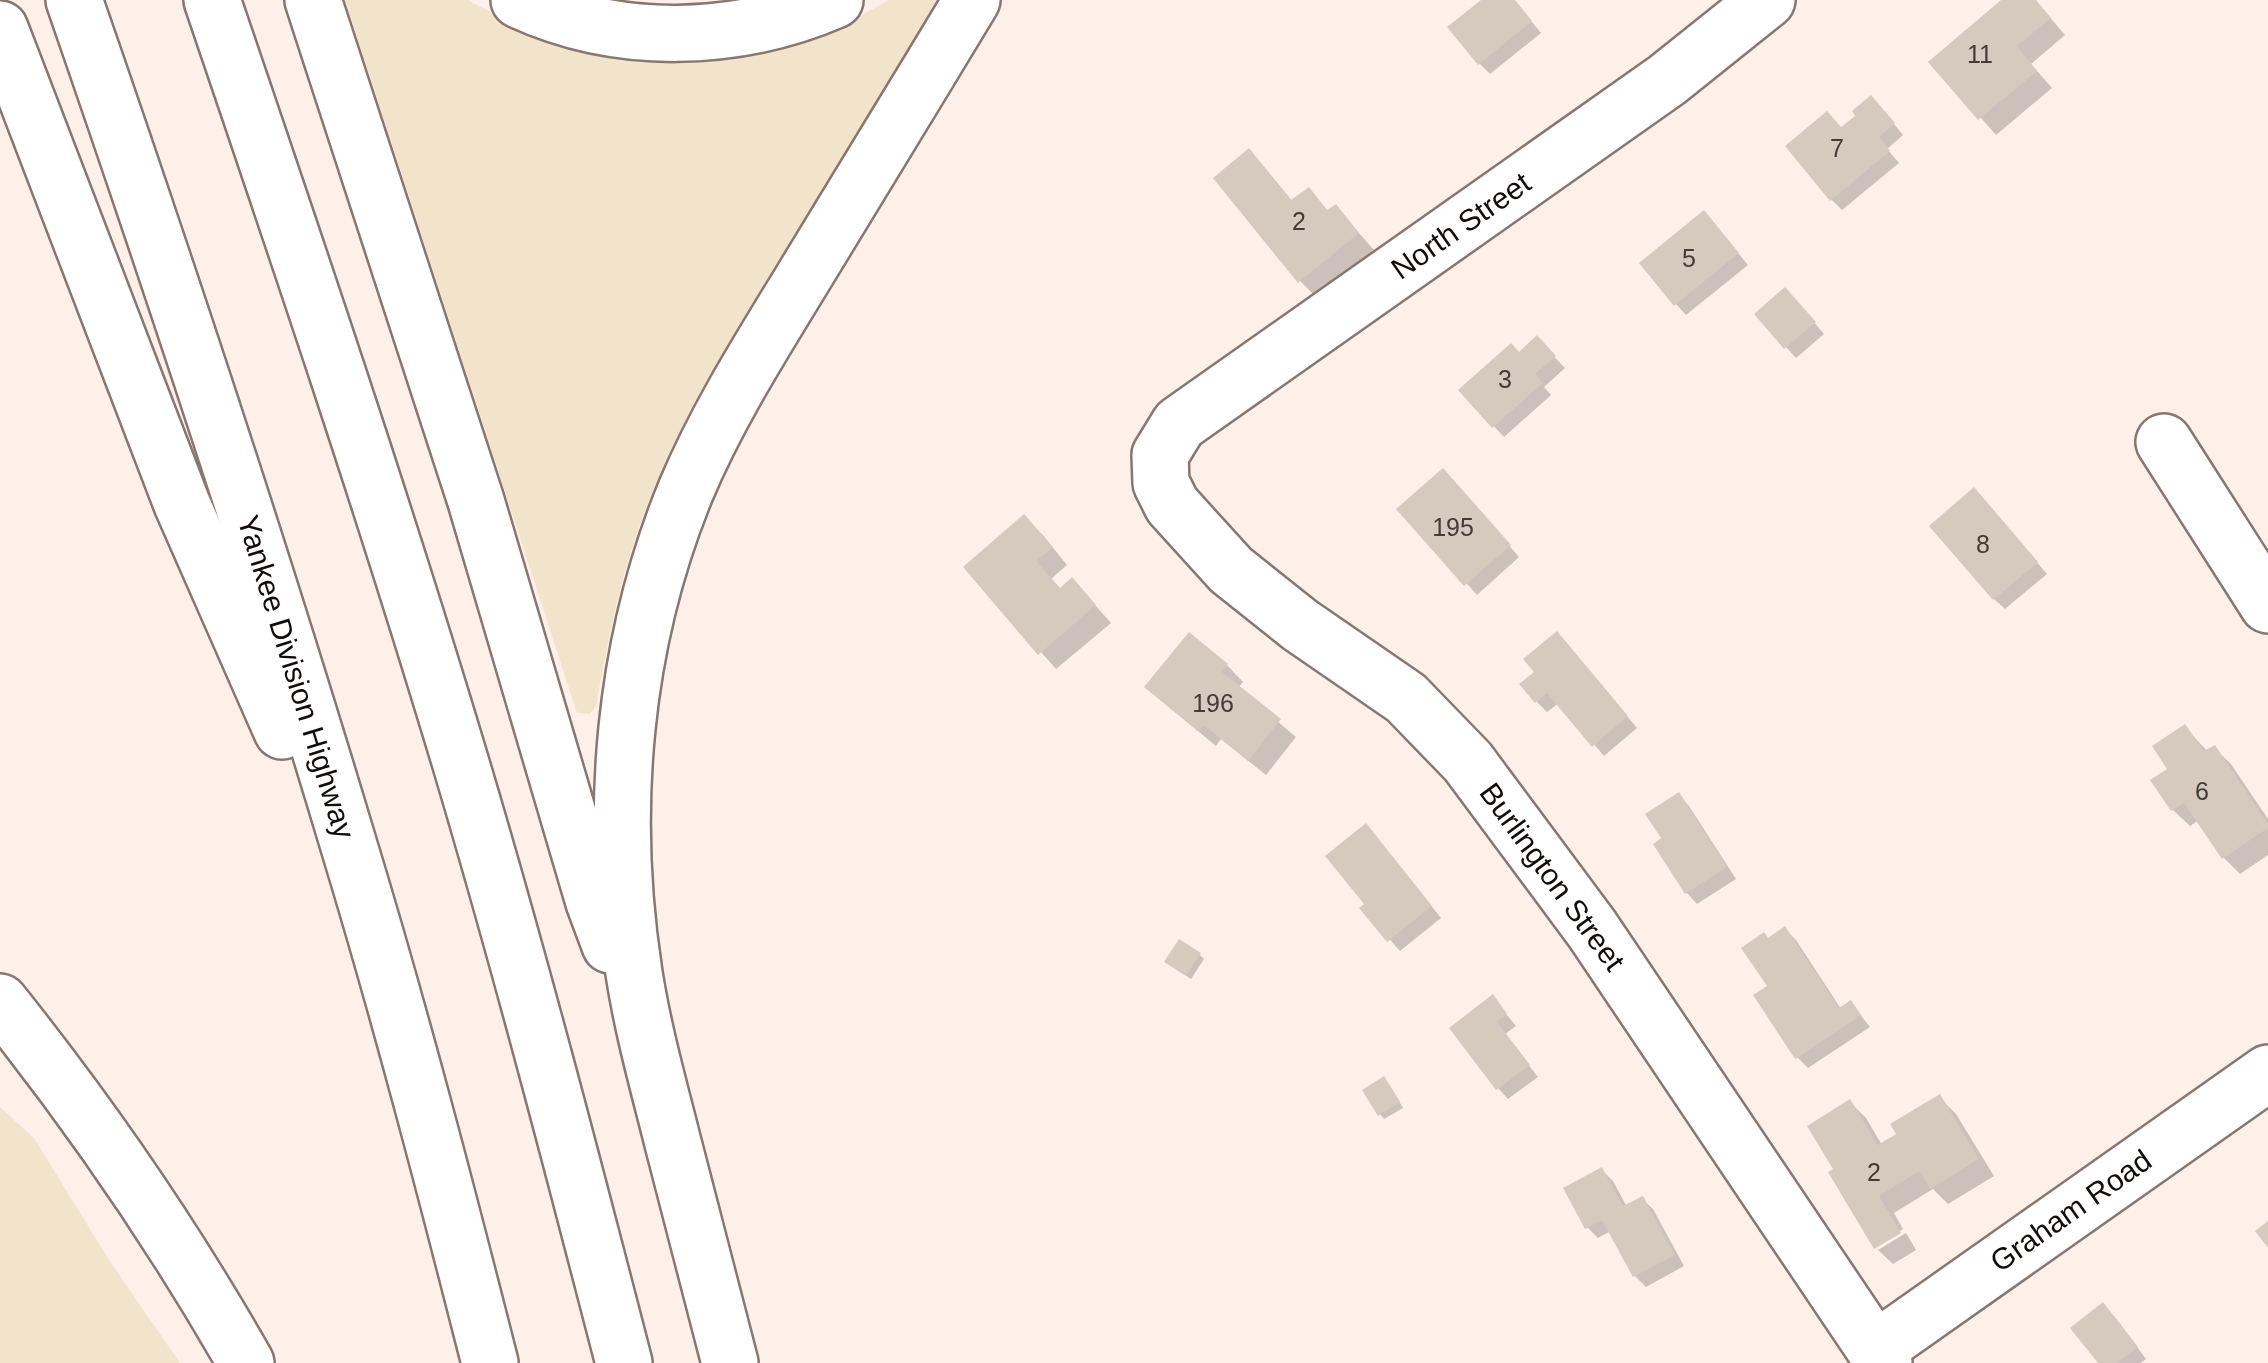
<svg xmlns="http://www.w3.org/2000/svg" width="2268" height="1363" font-family="Helvetica,sans-serif">
<style>
.green{fill:#f2e4ca}
.shadow{fill:#0003}
.building{fill:#d6c9bd}
.lines{fill:none;stroke-linecap:round;stroke-linejoin:round}
.minor-casing{stroke:#887771;stroke-width:60}
.highway-casing{stroke:#887771;stroke-width:60}
.minor{stroke:#fff;stroke-width:55}
.highway{stroke:#fff;stroke-width:55}
.labels{text-anchor:middle;stroke-width:10;stroke-linejoin:round;paint-order:stroke}
.number-label{font-size:25px;fill:#433b37}
.street-label{font-size:30px;fill:#120c0a;stroke:#fff}
</style>
<rect width="100%" height="100%" fill="#fff0ea"/>
<g class="green">
<path d="M 345,0 L 468,0 L 500,17 L 823,33 L 857,18 L 888,0 L 940,0 C 886,89 831,178 777,267 C 728,346 677,426 644,514 C 620,576 608,641 596,706 L 590,714 L 577,713 Z"/>
<polygon points="0,1107 34,1138 109,1260 180,1363 0,1363"/>
</g>
<g class="shadow">
<polygon points="1485,0 1514,0 1541,33 1490,74 1479,63"/>
<polygon points="2005,0 2035,0 2065,35 2031,64 2052,88 1996,135 1932,62"/>
<polygon points="1882,109 1903,135 1887,149 1899,163 1842,210 1831,199 1842,130"/>
<polygon points="1265,168 1293,202 1308,190 1329,212 1336,207 1374,250 1316,297 1300,281"/>
<polygon points="1714,224 1748,265 1686,315 1676,304"/>
<polygon points="1796,301 1824,334 1796,358 1786,347"/>
<polygon points="1537,339 1565,368 1544,387 1551,395 1504,437 1461,391 1519,355"/>
<polygon points="1454,482 1519,557 1477,595 1400,509"/>
<polygon points="1984,501 2047,574 2005,609 1994,599"/>
<polygon points="1041,533 1067,565 1051,579 1061,590 1088,597 1111,623 1056,669 966,567"/>
<polygon points="1567,645 1637,728 1604,756 1559,703 1547,712 1537,702"/>
<polygon points="1227,665 1243,682 1238,688 1296,737 1266,775 1221,739 1216,746 1164,703 1147,687"/>
<polygon points="2185,727 2208,752 2214,748 2231,764 2268,819 2268,855 2240,874 2224,858 2199,820 2190,826 2173,810 2154,780 2170,769"/>
<polygon points="1679,795 1689,806 1736,879 1697,904 1687,893 1664,839"/>
<polygon points="1376,837 1441,918 1400,951 1363,909 1368,905"/>
<polygon points="1785,929 1796,940 1841,1009 1851,1003 1870,1027 1808,1068 1797,1057 1770,987 1769,940"/>
<polygon points="1200,955 1204,959 1191,979 1172,966"/>
<polygon points="1492,997 1516,1026 1505,1034 1538,1077 1508,1099 1498,1088"/>
<polygon points="1389,1084 1403,1108 1384,1119 1380,1114"/>
<polygon points="1939,1097 1956,1114 1994,1176 1948,1204 1933,1189 1894,1213 1903,1229 1877,1245 1877,1248 1831,1173 1836,1170 1850,1102 1866,1118 1882,1145 1900,1135"/>
<polygon points="1602,1170 1613,1181 1627,1207 1642,1199 1653,1209 1684,1266 1646,1287 1635,1276 1611,1231 1598,1238 1587,1227"/>
<polygon points="1906,1233 1916,1250 1893,1264 1878,1250"/>
<polygon points="2114,1316 2146,1359 2141,1363 2101,1363"/>
</g>
<g class="building">
<polygon points="1481,0 1515,0 1532,21 1478,65 1447,27"/>
<polygon points="2001,0 2036,0 2051,18 2017,46 2037,71 1978,120 1928,62"/>
<polygon points="1871,95 1895,123 1879,137 1890,151 1830,201 1785,146 1827,111 1841,127 1855,116 1852,111"/>
<polygon points="1249,148 1291,200 1309,187 1327,210 1336,204 1359,233 1298,283 1213,178"/>
<polygon points="1704,210 1739,253 1674,306 1639,263"/>
<polygon points="1785,287 1816,322 1784,349 1754,314"/>
<polygon points="1537,335 1556,356 1535,374 1543,383 1492,428 1458,390 1511,343 1519,352"/>
<polygon points="1443,468 1511,545 1464,586 1396,509"/>
<polygon points="1974,487 2038,562 1993,600 1929,526"/>
<polygon points="1024,514 1053,547 1036,561 1060,588 1072,577 1096,605 1038,655 963,567"/>
<polygon points="1557,631 1628,716 1592,747 1547,693 1535,703 1519,684 1534,672 1523,659"/>
<polygon points="1189,632 1228,664 1222,672 1281,719 1248,761 1204,725 1198,731 1144,687"/>
<polygon points="2185,724 2204,751 2215,745 2268,824 2268,828 2222,859 2184,803 2171,811 2150,780 2167,769 2152,746"/>
<polygon points="1679,792 1727,867 1685,894 1653,844 1661,838 1645,814"/>
<polygon points="1366,823 1432,906 1387,942 1359,908 1364,904 1325,856"/>
<polygon points="1785,926 1839,1008 1851,1000 1861,1015 1795,1059 1753,995 1767,986 1741,948 1764,932 1768,938"/>
<polygon points="1179,939 1201,953 1186,976 1164,962"/>
<polygon points="1493,994 1507,1014 1497,1022 1530,1065 1496,1090 1449,1028"/>
<polygon points="1384,1076 1400,1102 1378,1116 1362,1090"/>
<polygon points="1940,1094 1979,1159 1930,1189 1919,1171 1879,1196 1901,1233 1874,1249 1828,1172 1833,1169 1807,1126 1850,1099 1878,1145 1896,1134 1890,1124"/>
<polygon points="1602,1167 1623,1206 1643,1196 1675,1255 1633,1277 1602,1220 1585,1229 1563,1188"/>
<polygon points="2268,1221 2268,1248 2255,1231"/>
<polygon points="2103,1302 2138,1347 2117,1363 2098,1363 2070,1328"/>
</g>
<g class="lines">
<defs>
<g id="minor">
<polyline points="1767,0 1667,80 1179,424 1160,455 1161,483 1172,505 1231,570 1300,625 1406,698 1468,762 1592,929 1884,1363"/>
<polyline points="2164,442 2268,605"/>
<polyline points="1875,1350 2268,1073"/>
</g>
<g id="highway">
<path d="M 74,0 C 171,280 264,562 349,846 C 401,1017 446,1190 490,1363"/>
<path d="M 212,0 C 298,253 384,507 461,764 C 520,962 572,1162 624,1363"/>
<polyline points="313,0 476,501 594,902 610,945"/>
<path d="M 519,0 C 618,46 736,43 835,0"/>
<polyline points="0,29 182,504 282,731"/>
<path d="M 0,1002 C 92,1117 173,1235 246,1363"/>
<path d="M 730,1363 C 711,1290 692,1216 673,1143 C 659,1087 643,1031 634,973 C 609,811 623,643 686,490 C 717,416 761,347 803,278 C 859,186 916,93 972,0"/>
</g>
</defs>
<use href="#minor" class="minor-casing"/>
<use href="#highway" class="highway-casing"/>
<use href="#minor" class="minor"/>
<use href="#highway" class="highway"/>
</g>
<g class="labels">
<g class="number-label">
<text x="1980" y="63">11</text>
<text x="1837" y="157">7</text>
<text x="1299" y="230">2</text>
<text x="1689" y="267">5</text>
<text x="1505" y="388">3</text>
<text x="1453" y="536">195</text>
<text x="1983" y="553">8</text>
<text x="1213" y="712">196</text>
<text x="2202" y="800">6</text>
<text x="1874" y="1181">2</text>
</g>
<g class="street-label">
<text transform="translate(1461 226) rotate(-35)" y="10">North Street</text>
<text transform="translate(296 677) rotate(73)" y="10">Yankee Division Highway</text>
<text transform="translate(1552 877) rotate(54)" y="10">Burlington Street</text>
<text transform="translate(2071 1211) rotate(-35)" y="10">Graham Road</text>
</g>
</g>
</svg>
